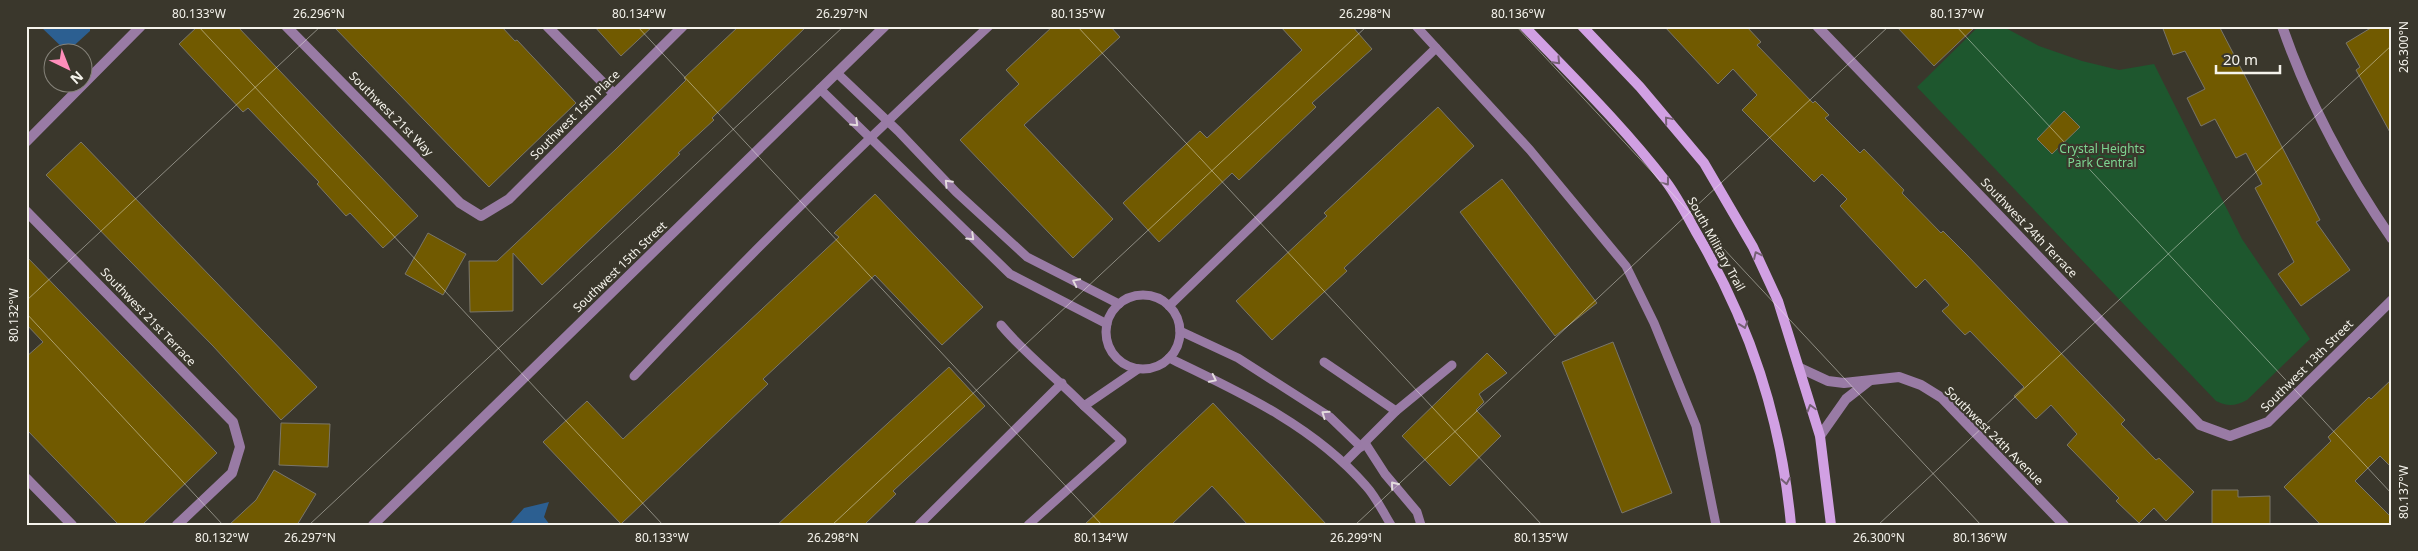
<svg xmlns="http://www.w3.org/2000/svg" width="2418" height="551" font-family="'Noto Sans',sans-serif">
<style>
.green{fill:#1e572e}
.water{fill:#2c5f91}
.building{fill:#715a00;stroke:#7a766a}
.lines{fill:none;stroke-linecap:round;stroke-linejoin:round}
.lane{stroke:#997ba5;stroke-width:9}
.street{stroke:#997ba5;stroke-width:10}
.secondary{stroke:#d1a0e3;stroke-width:10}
.oneway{stroke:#766175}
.oneway2{stroke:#e3dbde}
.ticks{fill:none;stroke:#f5f3ec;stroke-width:1;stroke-opacity:0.45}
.labels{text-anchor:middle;stroke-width:4.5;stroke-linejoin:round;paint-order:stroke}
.street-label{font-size:12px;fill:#f5f3ec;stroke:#3a372c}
.park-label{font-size:12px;fill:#7ed692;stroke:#3a372c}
.neatline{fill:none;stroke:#f5f3ec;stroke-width:2}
.ticks-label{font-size:12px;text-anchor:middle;fill:#f5f3ec}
</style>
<rect width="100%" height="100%" fill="#3a372c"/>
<path class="green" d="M 1979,26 L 2002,26 L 2039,46 L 2082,61 L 2119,70 L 2154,64 L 2242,239 L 2310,339 L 2247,400 C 2235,406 2228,407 2216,401 L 1917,87 Z"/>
<g class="water">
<polygon points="40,26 90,26 90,31 67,52"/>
<polygon points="549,502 544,517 550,525 509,525 524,508"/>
</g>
<g class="building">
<polygon points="198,26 237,26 418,216 383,248 350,213 346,216 317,184 319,182 248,108 243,112 179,44"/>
<polygon points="333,26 501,26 515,41 517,40 576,103 489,187"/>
<polygon points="594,26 653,26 621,56"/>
<polygon points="739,26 807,26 712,118 714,120 678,153 680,154 542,285 513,253 513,311 470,312 469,261 497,261 616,149 686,80 684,78"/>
<polygon points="1053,26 1110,26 1120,37 1024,125 1113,219 1073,258 960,140 1019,84 1006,70"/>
<polygon points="1280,26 1352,26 1372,49 1312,103 1316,107 1239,180 1232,173 1159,242 1123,203 1200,131 1207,138 1302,50"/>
<polygon points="1664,26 1746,26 1761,42 1757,45 1813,103 1815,101 1829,115 1825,118 1860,153 1864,149 1904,190 1902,193 1941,233 1943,231 1966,254 2125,420 2121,424 2156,460 2159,458 2194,492 2166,521 2154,508 2139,523 2116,501 2119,498 2067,445 2077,434 2051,405 2036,419 2014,396 2024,387 1970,331 1965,335 1942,311 1949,305 1925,279 1916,288 1840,206 1847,199 1822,174 1814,182 1742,110 1757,95 1733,69 1718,84"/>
<polygon points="1896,26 1976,26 1934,66"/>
<polygon points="2162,26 2219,26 2320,220 2316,222 2350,270 2301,306 2278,274 2294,262 2255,188 2262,184 2246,153 2236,158 2215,119 2201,126 2187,98 2205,89 2185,51 2173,55"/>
<polygon points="2374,26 2392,26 2392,136 2356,70 2360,67 2346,43"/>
<polygon points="1438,107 1474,146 1344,268 1347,271 1272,340 1236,301 1327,216 1324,213"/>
<polygon points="2064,111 2080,127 2052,154 2037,139"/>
<polygon points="81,142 317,387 281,420 213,346 46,175"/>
<polygon points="1502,179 1597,303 1555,336 1460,212"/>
<polygon points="875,194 983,307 942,345 875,275 763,379 768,384 621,524 543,442 587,401 623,439 839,237 834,233"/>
<polygon points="428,233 466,254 443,295 405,274"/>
<polygon points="26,256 217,453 142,525 119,525 26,429 26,357 43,342 26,324"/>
<polygon points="1613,342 1672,493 1622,513 1562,362"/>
<polygon points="1487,353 1507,373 1479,394 1484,402 1476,410 1501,436 1450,486 1402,436"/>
<polygon points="949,367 985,406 893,491 896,494 864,525 777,525"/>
<polygon points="2392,379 2392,468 2380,456 2355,481 2392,518 2392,525 2321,525 2284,487 2331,441 2328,437 2369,397 2371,399"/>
<polygon points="1213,403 1327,525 1248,525 1212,486 1171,525 1084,525"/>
<polygon points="281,423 330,424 328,467 279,465"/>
<polygon points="274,470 316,494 297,525 229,525 256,500"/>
<polygon points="2212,490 2238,490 2238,497 2270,496 2270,525 2212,525"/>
</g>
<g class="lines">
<g class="lane">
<polyline points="1416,26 1530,150 1626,266 1654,323 1696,426 1716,525"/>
<polyline points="837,73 898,131 956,192 1027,257 1119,304"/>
<polyline points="820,89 1010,274 1107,324"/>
<circle cx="1143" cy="332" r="37"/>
<polyline points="1169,306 1436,48"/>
<path d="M 1001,325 C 1026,355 1057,378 1084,406 L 1138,369"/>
<polyline points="1180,331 1238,358 1330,417 1361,447"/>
<path d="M 1169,358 C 1240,392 1314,426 1366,486 C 1376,497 1383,512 1391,525"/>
<polyline points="1324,362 1396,411 1344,463"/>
<path d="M 634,376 C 748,255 867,139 989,26"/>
<polyline points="1396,411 1452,365"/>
<polyline points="1365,443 1385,474 1417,512 1421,525"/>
<polyline points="919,525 1062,383"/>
<polyline points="1028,525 1122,441 1084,406"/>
</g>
<g class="street">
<polyline points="286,26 460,203 481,216 509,199 683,26"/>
<polyline points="547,26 614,94"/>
<polyline points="1817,26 2200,425 2230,436 2268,422 2392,300"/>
<path d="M 2282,26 C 2308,101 2347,174 2392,239"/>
<polyline points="26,142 141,26"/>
<polyline points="26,211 233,422 240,447 232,473 177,525"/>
<polyline points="1800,368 1828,381 1844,383 1899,377 1921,385 1942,398 2064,525"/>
<polyline points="1820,436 1846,399 1869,381"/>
<polyline points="26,478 72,525"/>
<polyline points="373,525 885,26"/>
</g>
<g class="secondary">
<path d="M 1524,26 C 1573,77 1624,127 1667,183 C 1678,198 1687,216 1696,232 C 1750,324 1781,418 1791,525"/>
<polyline points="1582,26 1640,87 1704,163 1753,247 1778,301 1820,436 1831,525"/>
</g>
</g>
<defs><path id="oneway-chevron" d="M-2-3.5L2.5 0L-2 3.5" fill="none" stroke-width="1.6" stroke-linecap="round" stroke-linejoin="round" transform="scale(1.25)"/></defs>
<g class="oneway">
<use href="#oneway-chevron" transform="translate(1557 61) rotate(46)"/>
<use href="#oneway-chevron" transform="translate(1668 120) rotate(-130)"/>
<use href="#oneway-chevron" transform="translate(1666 182) rotate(53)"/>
<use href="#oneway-chevron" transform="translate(1757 255) rotate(-115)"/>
<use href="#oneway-chevron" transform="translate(1744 325) rotate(71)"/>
<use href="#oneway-chevron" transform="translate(1811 408) rotate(-106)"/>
<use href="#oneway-chevron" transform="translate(1786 481) rotate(80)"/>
</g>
<g class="oneway2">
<use href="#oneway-chevron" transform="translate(855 123) rotate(44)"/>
<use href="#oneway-chevron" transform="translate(948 183) rotate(-134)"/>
<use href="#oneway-chevron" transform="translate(971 237) rotate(44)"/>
<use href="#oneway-chevron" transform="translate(1076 282) rotate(-154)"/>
<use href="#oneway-chevron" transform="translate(1213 379) rotate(26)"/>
<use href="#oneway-chevron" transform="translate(1325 414) rotate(-145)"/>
<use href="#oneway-chevron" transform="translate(1394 485) rotate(-129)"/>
</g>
<path class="ticks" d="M 198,26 L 663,525M 637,26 L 1102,525M 1077,26 L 1542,525M 1516,26 L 1981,525M 1956,26 L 2392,494M 26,301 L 321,26M 26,313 L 223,525M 309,525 L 844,26M 832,525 L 1367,26M 1355,525 L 1889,26M 1878,525 L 2392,45"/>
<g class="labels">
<g class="street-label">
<text transform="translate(391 114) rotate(45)" y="4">Southwest 21st Way</text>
<text transform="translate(575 115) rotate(-45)" y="4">Southwest 15th Place</text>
<text transform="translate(2029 228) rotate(46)" y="4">Southwest 24th Terrace</text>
<text transform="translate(1716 244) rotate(61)" y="4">South Military Trail</text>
<text transform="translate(620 267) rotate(-44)" y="4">Southwest 15th Street</text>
<text transform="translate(148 317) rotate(46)" y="4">Southwest 21st Terrace</text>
<text transform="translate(2307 366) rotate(-45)" y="4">Southwest 13th Street</text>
<text transform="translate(1994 436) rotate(45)" y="4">Southwest 24th Avenue</text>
</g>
<g class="park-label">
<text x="2102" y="153">Crystal Heights<tspan x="2102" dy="14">Park Central</tspan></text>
</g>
</g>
<rect width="2418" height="551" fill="none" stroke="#3a372c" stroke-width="55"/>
<g transform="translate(68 68) rotate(137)"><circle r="24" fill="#3a372c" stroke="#858279"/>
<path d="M0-4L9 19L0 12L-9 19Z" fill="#ff8ebb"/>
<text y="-8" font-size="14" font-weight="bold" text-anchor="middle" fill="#f5f3ec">N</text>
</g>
<path d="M2216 65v8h64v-8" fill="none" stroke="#f5f3ec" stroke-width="2.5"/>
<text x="2223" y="65" font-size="15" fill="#f5f3ec" stroke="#3a372c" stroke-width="4" paint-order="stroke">20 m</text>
<rect x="28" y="28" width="2362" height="496" class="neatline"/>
<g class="ticks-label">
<text x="199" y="18">80.133°W</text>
<text x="319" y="18">26.296°N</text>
<text x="639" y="18">80.134°W</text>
<text x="842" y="18">26.297°N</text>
<text x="1078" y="18">80.135°W</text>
<text x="1365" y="18">26.298°N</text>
<text x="1518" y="18">80.136°W</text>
<text x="1957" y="18">80.137°W</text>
<text transform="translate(2404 47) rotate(-90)" y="4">26.300°N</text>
<text transform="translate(14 315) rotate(-90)" y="4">80.132°W</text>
<text transform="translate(2404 492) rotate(-90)" y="4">80.137°W</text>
<text x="222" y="542">80.132°W</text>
<text x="310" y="542">26.297°N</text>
<text x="662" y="542">80.133°W</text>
<text x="833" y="542">26.298°N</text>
<text x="1101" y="542">80.134°W</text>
<text x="1356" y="542">26.299°N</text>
<text x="1541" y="542">80.135°W</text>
<text x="1879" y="542">26.300°N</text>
<text x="1980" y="542">80.136°W</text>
</g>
</svg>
